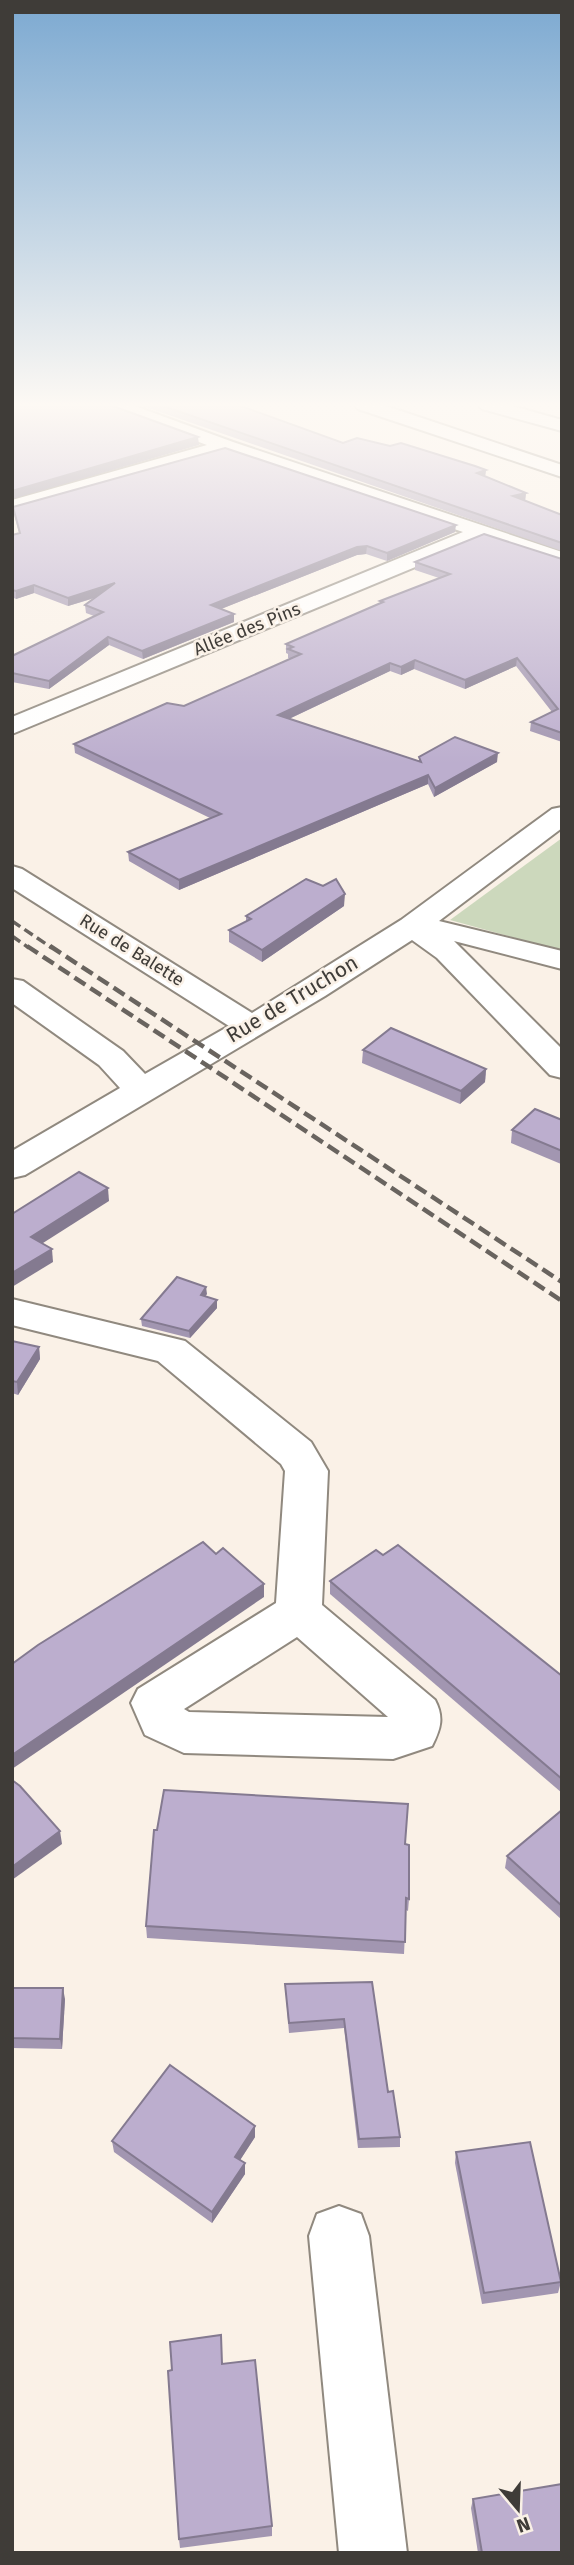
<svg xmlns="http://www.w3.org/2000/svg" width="574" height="2565" font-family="'Fira Sans',sans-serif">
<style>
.green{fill:#ccd8bc}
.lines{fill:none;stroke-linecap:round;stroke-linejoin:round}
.minor-casing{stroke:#90897f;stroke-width:4}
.motorway-casing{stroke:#90897f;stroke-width:4}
.minor{fill:#fff;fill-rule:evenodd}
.motorway{fill:#fff;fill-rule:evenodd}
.rail-far1{stroke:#69645f;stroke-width:3.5;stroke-dasharray:10 5;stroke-linecap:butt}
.rail{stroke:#69645f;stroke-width:4.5;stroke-dasharray:13 6;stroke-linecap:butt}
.wall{fill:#a296b1}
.shaded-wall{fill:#847a90}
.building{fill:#bcaece;stroke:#847a90;stroke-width:2}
.labels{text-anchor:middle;stroke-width:5;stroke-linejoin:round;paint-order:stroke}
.far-street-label{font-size:18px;fill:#3f3c38;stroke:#faf1e7}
.street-label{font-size:21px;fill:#3f3c38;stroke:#faf1e7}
</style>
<rect width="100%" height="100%" fill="#faf1e7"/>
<polygon class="green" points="562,838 562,951 450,920"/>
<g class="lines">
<defs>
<g id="minor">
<polygon points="106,405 132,405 233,442 562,552 562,565 483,539 12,734 12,717 463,532 225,452 12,512 12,500 207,445 109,409"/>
<polygon points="479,405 509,405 562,420 562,431 482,409"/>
<polygon points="562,807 562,828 439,921 562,951 562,969 454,941 562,1049 562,1078 550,1075 437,958 412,940 325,996 25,1175 12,1178 12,1151 120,1088 99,1065 12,1003 12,979 23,981 123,1051 145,1074 229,1026 12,888 12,866 22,869 252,1013 401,920 552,809"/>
<path d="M 12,1299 L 185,1341 L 311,1442 L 328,1471 L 322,1605 L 435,1700 C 444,1717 441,1728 432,1746 L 393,1759 L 184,1753 L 145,1735 L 131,1703 L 138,1689 L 276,1603 L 285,1471 L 281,1464 L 158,1361 L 12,1325 ZM 297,1637 L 388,1717 L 189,1712 L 184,1709 Z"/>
<polygon points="339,2206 361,2214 369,2236 407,2553 339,2553 309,2236 317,2214"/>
</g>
<polygon id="motorway" points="355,405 383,405 562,465 562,477 358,409"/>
</defs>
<use href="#minor" class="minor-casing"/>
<use href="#motorway" class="motorway-casing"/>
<use href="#minor" class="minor"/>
<use href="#motorway" class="motorway"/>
<g class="rail-far1">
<polyline points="12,921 52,948"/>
<polyline points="12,936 29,948"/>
</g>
<g class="rail">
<polyline points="27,946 562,1301"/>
<polyline points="50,946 562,1282"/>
</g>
</g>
<g class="wall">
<polygon points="140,405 238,405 343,443 486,470 485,476 526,493 525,501 562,515 562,551"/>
<polygon points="13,507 455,532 387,561 366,554 357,555 221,609 234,614 234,622 143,659 109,645 49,689 12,682 12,656 94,616 86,613 85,605 95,598 68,606 34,593 16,599 12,597 12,535 19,533 14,514"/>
<polygon points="562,559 562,742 530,731 531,722 552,712 516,666 465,689 414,669 401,675 390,671 289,719 419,761 419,757 497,762 434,797 428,784 179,890 129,861 128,852 210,818 75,753 74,744 184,706 291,659 288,658 288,654 286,653 286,644 380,603 380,601 439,578 415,570 415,562"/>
<polygon points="344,906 262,962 229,942 229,930 246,922 246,916"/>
<polygon points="363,1050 486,1069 485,1082 460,1104 362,1063"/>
<polygon points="562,1120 561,1164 511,1143 512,1130"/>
<polygon points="207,1294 205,1296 217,1308 190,1338 142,1326 141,1319"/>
<polygon points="12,1341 39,1347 40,1359 18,1395 12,1393"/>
<polygon points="383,1555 562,1676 562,1793 330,1594 330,1581"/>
<polygon points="562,1810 562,1920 505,1868 507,1856"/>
<polygon points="405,1844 409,1899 408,1911 406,1910 404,1954 147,1938 146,1926"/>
<polygon points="372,1982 388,2092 400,2137 400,2147 358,2148 344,2028 289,2033 285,1984"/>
<polygon points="12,1988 65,1999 62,2049 12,2048"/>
<polygon points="255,2137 240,2160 245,2174 212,2223 114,2152 112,2141"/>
<polygon points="456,2152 561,2282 558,2293 482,2304 455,2163"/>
<polygon points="222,2364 272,2526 272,2536 180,2548 179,2539"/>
<polygon points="473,2499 562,2553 478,2553 471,2508"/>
</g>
<g class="shaded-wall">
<polygon points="198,437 199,445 12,499 12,491"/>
<polygon points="486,470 485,477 477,473"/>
<polygon points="526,493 525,501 513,496"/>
<polygon points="456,525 455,532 387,561 387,553"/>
<polygon points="367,546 366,554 357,555 211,613 211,605 357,547"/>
<polygon points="115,583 116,591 68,606 68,598"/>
<polygon points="34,585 34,593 16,599 16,591"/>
<polygon points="234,614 234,622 143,659 142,651"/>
<polygon points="108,637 109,645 49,689 49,681"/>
<polygon points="517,658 516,666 465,689 465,680"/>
<polygon points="415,660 414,669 401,675 401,667"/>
<polygon points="390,663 390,671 278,724 278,715"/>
<polygon points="498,753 497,762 434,797 435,788"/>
<polygon points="428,775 428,784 179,890 179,880"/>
<polygon points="345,894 344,906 262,962 262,950"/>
<polygon points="486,1069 485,1082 460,1104 461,1091"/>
<polygon points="108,1188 109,1201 32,1250 31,1237"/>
<polygon points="52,1249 53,1262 12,1287 12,1273"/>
<polygon points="206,1287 207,1294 201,1302 201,1295"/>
<polygon points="217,1300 217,1308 190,1338 189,1331"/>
<polygon points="39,1347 40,1359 18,1395 17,1382"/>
<polygon points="264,1584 264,1597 12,1769 12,1755"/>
<polygon points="60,1831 62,1844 12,1880 12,1867"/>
<polygon points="63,1988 65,1999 62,2049 60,2039"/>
<polygon points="255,2126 255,2137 235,2168 235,2157"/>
<polygon points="245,2163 245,2174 212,2223 212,2212"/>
</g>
<g class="building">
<polygon points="12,405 110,405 198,437 12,491"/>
<polygon points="160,405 238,405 343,443 357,438 390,446 401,443 475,466 486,470 477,473 526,493 513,496 562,515 562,543"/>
<polygon points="225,448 456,525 387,553 367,546 357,547 211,605 234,614 142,651 108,637 49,681 12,673 12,656 103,612 85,605 115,583 68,598 34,585 16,591 12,590 12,535 20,533 13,507"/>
<polygon points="484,534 562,559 562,733 531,722 558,709 517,658 465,680 415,660 401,667 390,663 278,715 421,762 419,757 455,737 498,753 435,788 428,775 179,880 128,852 221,814 74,744 167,703 184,706 301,654 288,649 293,647 286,644 383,602 380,601 450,574 415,562"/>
<polygon points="306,879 323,886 336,879 345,894 262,950 229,930 251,919 246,916"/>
<polygon points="391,1028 486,1069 461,1091 363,1050"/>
<polygon points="535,1109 562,1120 562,1151 512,1130"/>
<polygon points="79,1172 108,1188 31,1237 52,1249 12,1273 12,1214"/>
<polygon points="177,1277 206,1287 201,1295 217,1300 189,1331 141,1319"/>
<polygon points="12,1341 39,1347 17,1382 12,1381"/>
<polygon points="203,1542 216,1554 223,1548 264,1584 12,1755 12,1664 38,1645"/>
<polygon points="398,1545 562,1676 562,1779 330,1581 376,1550 383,1555"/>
<polygon points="12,1780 20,1786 60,1831 12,1867"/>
<polygon points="164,1790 408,1804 405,1844 409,1845 409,1899 406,1898 405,1942 146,1926 154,1830 157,1830"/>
<polygon points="562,1810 562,1906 507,1856"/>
<polygon points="372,1982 388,2092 393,2091 400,2137 359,2139 344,2019 289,2023 285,1984"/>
<polygon points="12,1988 63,1988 60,2039 12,2038"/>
<polygon points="170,2065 255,2126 235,2157 245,2163 212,2212 112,2141"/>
<polygon points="530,2142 561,2282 484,2293 456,2152"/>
<polygon points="221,2335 222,2364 255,2360 272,2526 179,2539 168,2371 172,2370 170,2342"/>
<polygon points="562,2484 562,2553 482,2553 473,2499"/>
</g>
<linearGradient id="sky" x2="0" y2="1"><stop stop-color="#7ca9d1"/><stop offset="0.53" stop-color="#fdf9f4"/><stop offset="1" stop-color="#fdf9f4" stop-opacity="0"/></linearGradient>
<rect width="574" height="764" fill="url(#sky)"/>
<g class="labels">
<g class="far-street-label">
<text transform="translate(247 629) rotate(-22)" y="6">Allée des Pins</text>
<text transform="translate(132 950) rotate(32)" y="6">Rue de Balette</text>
</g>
<g class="street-label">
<text transform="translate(292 999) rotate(-31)" y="7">Rue de Truchon</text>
</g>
</g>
<rect width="574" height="2565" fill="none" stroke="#3f3c38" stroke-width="28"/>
<g transform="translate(518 2509) rotate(161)" stroke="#faf1e7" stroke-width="5" paint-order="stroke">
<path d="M0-5L12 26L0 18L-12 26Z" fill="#3f3c38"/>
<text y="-10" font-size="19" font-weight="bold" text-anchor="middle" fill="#3f3c38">N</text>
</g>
</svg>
